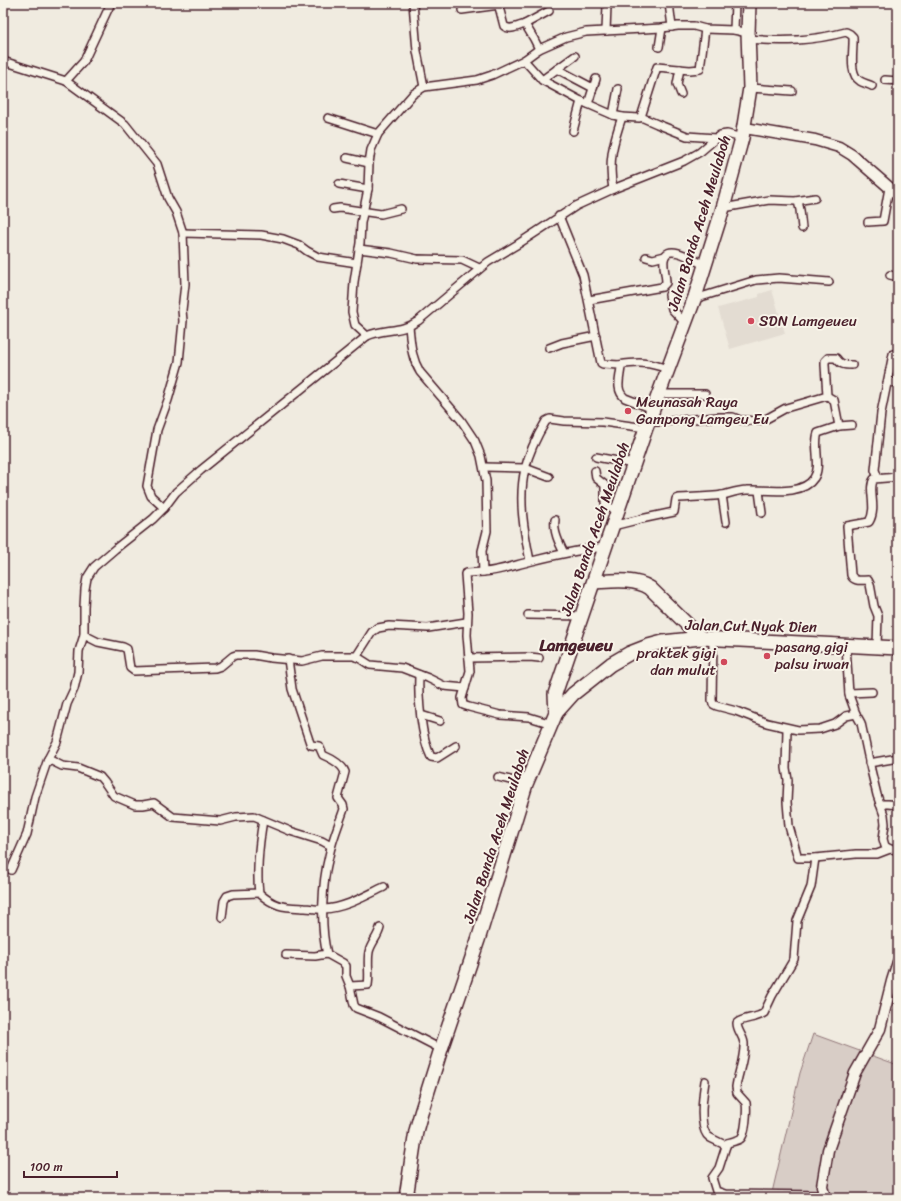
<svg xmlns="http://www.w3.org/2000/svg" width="901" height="1201" font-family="Sriracha,sans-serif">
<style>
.built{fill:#e3dcd2}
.green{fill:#d8cdc6;stroke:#917678}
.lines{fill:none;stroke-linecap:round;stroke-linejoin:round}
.street-casing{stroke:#4a1f2b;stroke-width:10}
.secondary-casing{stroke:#4a1f2b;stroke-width:13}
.highway-casing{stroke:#4a1f2b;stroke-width:16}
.street{stroke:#f7f3e8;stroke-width:7}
.secondary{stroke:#f7f3e8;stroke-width:10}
.highway{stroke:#f7f3e8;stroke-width:13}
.poi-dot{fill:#d1495b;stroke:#f7f3e8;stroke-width:1.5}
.labels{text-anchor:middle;stroke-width:4;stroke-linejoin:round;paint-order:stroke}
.street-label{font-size:15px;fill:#4a1f2b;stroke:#f7f3e8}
.poi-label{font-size:15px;fill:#4a1f2b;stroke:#f7f3e8;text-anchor:start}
.quarter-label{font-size:17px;font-weight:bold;fill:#4a1f2b;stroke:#f7f3e8}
</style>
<rect width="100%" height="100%" fill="#f0ebe0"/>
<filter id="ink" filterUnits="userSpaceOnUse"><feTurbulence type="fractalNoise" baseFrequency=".025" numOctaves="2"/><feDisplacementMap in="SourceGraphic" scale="8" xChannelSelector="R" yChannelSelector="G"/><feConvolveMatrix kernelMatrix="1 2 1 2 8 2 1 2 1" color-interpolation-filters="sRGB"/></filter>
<g filter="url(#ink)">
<polygon class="built" points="772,290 785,333 730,349 718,308 759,297 759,294"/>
<polygon class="green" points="813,1034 898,1065 898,1198 771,1197 800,1073"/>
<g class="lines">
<defs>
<g id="street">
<polyline points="413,3 417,51 424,87"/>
<path d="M 498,3 L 504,26 C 510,31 518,26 525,24 L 534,39 L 539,49"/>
<polyline points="669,3 672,27"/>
<polyline points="462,10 499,5"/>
<polyline points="525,24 549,11"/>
<polyline points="734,30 735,3"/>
<polyline points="606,31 607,5"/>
<path d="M 748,39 C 784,42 812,41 846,32 L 850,34 L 853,37 C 854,49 848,74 860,81 C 863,83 868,84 872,86"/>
<polyline points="659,47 662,28"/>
<polyline points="524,60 542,80 581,101 613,115 622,117"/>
<polyline points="3,61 66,81 125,124 157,164 168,198 176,212 183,233 185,284 182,310 183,321 179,362 168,400 157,430 147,486 151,496 164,508"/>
<polyline points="557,69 593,88"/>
<polyline points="680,69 677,84 681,94"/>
<polyline points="542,80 575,56"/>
<polyline points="885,80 898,81"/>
<polyline points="66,81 84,61 111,3"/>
<polyline points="750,88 792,91"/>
<polyline points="588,104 596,79"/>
<polyline points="613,115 618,89"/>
<polyline points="641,117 657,124 687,136 716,138"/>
<polyline points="328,118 378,134"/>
<polyline points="573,131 581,101"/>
<polyline points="347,158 369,163"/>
<polyline points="339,184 368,189"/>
<path d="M 613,189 C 608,161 613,143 622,117 L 639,118 L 641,117 L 657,67 L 690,70 L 700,69 L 705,29"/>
<polyline points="798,201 800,210 802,228"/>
<polyline points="723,208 769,200 795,201 815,198"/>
<polyline points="333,209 340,208 381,214 401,209"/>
<path d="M 559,216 L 583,275 L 601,363 L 603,364 L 619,365 L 621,367 C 620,378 615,390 625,398 L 653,409"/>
<polyline points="868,222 883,221 889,188"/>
<polyline points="183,233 261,235 283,239 299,245 307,251 318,257 357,263"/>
<polyline points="359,249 391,253 417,259 462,260 479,268"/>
<polyline points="646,257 653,259 665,256"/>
<polyline points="890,275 898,277"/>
<polyline points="669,295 672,309 685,323"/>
<polyline points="695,297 701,297 756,280 779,278 829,282"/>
<path d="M 589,300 L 662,287 L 666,283 C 666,275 663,267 664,260 C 666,241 696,261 704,265"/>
<path d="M 409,327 C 411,344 411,357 420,372 L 461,420 L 475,441 L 481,456 L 486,481 L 487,531 L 482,551 L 483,572 C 500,571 515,565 532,561 C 556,555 581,549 606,547"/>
<polyline points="367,336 355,325 352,312 354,282 360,243 361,223 368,189 369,163 371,150 378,134 413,94 424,87 477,80 492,75 524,60 539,49 566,37 586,32 662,28 678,26 694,26 705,29 734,30 748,33"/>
<polyline points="549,348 562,343 596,336"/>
<path d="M 619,365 C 638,362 649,362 667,369"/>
<polyline points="888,382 898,383"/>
<polyline points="658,394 705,394"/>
<polyline points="827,396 834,400 839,426"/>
<path d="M 648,422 L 658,422 L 719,417 L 733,417 L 740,420 L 757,421 L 766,419 L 786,408 L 827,396 L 825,365 L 825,361 L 828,358 L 836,358 C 841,365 844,365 852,365"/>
<polyline points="596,457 634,464"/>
<polyline points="484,467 525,468 549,477"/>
<polyline points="595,471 596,478 605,485 605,503 617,513"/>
<polyline points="878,478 875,470 881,413 893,354"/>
<polyline points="759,491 762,513"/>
<polyline points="722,495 726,522"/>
<path d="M 555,520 C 553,531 559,543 564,553"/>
<path d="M 613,526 L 641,519 L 674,512 L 676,499 L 679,498 C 694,497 708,497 723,495 C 731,493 739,490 747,490 C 765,489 802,497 814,478 C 822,466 813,446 818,433 L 839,426 L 852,425"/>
<path d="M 530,561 C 524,531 518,499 525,469 C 529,452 537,436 546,421 L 550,419 L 564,421 L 603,422 L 646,428"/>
<polyline points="483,572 467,573 465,574 468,613 467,635 470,671 462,698 463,705 469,707 500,715 529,717 552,724"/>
<polyline points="528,615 582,616"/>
<polyline points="84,635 98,642 123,647 127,649 130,668 134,671 215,668 221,666 233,656 236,655 254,655 271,658 302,661 322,656 354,656 359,658 370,665 402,668 428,678 444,686 465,688"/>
<polyline points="713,640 712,700 713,704 717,706 736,711 767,723 798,730 820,729 835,724 846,716 856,714"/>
<polyline points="846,645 849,695 856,714 861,723 871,770 877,795 884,815 885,824 883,839 885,846 890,849 898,850"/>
<path d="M 877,646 L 878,616 L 874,606 L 870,584 L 868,580 C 861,580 854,582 851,575 L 847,526 L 869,522 C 878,507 867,489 874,479 L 898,477"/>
<polyline points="356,657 372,632 378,628 389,626 428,628 466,622"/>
<polyline points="469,658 530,657 539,658"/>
<path d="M 288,659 L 292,689 L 310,743 L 311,745 L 319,746 L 323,755 C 330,758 342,764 345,772 L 338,798 L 343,805 L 344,809 C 339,824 332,840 329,856 C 322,883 320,927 327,954 L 343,963 L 346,966 L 346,976 L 350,986 L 354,1005 L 356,1008 L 379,1017 L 441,1049"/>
<path d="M 419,675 C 418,698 421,737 431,757 L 437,758 L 456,746"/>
<polyline points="849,693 872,692"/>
<polyline points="421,715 440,721"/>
<polyline points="787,729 786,768 788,780 787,802 789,826 798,858 815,858 856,854 877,854 890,849"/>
<polyline points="48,759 62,766 78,768 100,777 105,783 114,796 135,805 143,805 154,803 173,817 220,821 236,817 254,816 290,831 322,841 331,846"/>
<polyline points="869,763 898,758"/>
<polyline points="498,777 526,784"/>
<polyline points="880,804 888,804 898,805"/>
<path d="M 263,820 C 259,844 256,869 259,893 C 276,908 285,907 305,908 C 311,908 317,910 324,909 C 345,908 365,896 384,887"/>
<path d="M 815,858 L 811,887 L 797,921 L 794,959 L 772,996 L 764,1013 C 756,1019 744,1017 737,1023 C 737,1031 743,1035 744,1043 C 745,1057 738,1073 736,1087 L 737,1093 L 746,1103 C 747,1110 746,1136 740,1139 C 736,1141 731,1142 727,1143 L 719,1168 L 712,1178 L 716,1191 L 725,1194 L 825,1195"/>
<path d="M 11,870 L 27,834 L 35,797 L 48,759 L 57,742 L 67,704 L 74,689 L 78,672 L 79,651 L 84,635 L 84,607 L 85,589 L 87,578 L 94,567 L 115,549 L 153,519 L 164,508 L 176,492 L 201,470 L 367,336 C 385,328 401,333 418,321 L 488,262 L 518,244 L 576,206 L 613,189 L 684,161 L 700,152 L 720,135 L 727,134 L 742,138"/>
<polyline points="222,917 224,901 227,896 233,894 259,893"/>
<polyline points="286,955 315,956 327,954"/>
<path d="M 350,986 L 368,985 C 370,974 367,963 369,952 C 371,943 378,937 380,928"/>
<path d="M 705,1081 C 703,1094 698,1129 709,1137 C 715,1141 721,1142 726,1146"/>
</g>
<g id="secondary">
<polyline points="745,128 815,140 839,147 852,155 898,195"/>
<polyline points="825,1198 822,1186 828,1150 855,1073 880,1029 892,981 898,962"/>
</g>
<g id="highway">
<path d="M 594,582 C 613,581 634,578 650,588 L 701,638"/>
<polyline points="556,713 573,694 611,664 630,653 648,646 663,642 701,638 898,648"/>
<polyline points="406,1198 416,1131 421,1113 441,1049 478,940 526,784 556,713 555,694 646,428 695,297 723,208 742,138 750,88 748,33 749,3"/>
</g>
</defs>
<use href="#street" class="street-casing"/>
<use href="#secondary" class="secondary-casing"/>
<use href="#highway" class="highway-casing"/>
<use href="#street" class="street"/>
<use href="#secondary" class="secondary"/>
<use href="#highway" class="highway"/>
</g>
</g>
<g class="poi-dot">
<circle cx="751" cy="321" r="4"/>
<circle cx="628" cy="411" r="4"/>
<circle cx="767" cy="656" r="4"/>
<circle cx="724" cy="662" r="4"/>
</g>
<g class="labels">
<g class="street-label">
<text transform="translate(699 223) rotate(-73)" y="5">Jalan Banda Aceh Meulaboh</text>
<text transform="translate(595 529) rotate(-71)" y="5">Jalan Banda Aceh Meulaboh</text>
<text transform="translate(751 626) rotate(1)" y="5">Jalan Cut Nyak Dien</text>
<text transform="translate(496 836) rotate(-72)" y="5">Jalan Banda Aceh Meulaboh</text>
</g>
<g class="poi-label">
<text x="759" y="326">SDN Lamgeueu</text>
<text x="636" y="407">Meunasah Raya<tspan x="636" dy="17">Gampong Lamgeu Eu</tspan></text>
<text x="775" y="652">pasang gigi<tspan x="775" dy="17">palsu irwan</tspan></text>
<text x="716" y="658" text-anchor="end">praktek gigi<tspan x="716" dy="17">dan mulut</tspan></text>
</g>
<g class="quarter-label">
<text x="576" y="651">Lamgeueu</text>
</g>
</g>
<rect width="901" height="1201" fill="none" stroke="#f7f3e8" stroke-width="16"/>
<rect x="8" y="8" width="885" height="1185" fill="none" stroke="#4a1f2b" stroke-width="1.5" filter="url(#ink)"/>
<path d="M24 1171v6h93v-6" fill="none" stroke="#4a1f2b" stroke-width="2"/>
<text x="30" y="1171" font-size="12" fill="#4a1f2b" stroke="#f7f3e8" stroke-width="3" paint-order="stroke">100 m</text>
</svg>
